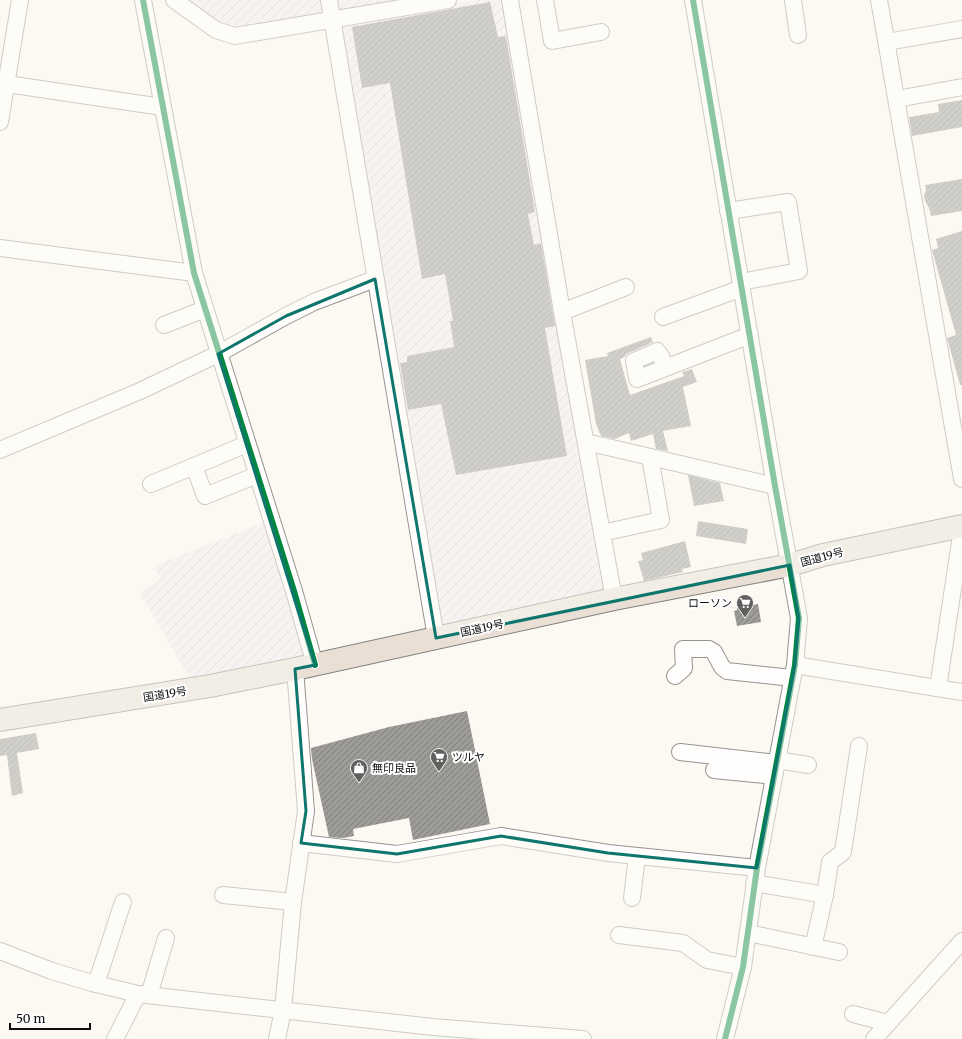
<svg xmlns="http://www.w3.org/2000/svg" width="962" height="1039" font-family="Merriweather,'Noto Sans JP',serif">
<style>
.industrial{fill:url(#industrial-furrows)}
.building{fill:url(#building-hatch)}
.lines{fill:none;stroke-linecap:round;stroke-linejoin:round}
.minor-casing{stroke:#959491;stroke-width:18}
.highway-casing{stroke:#82817e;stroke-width:24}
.minor{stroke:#fffefd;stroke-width:16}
.highway{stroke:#e9dfd5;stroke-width:22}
.cycleway-casing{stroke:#fff;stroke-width:8}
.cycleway{stroke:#00873e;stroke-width:6}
.marked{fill:none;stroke:#0f766e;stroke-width:3;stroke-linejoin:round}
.labels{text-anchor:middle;stroke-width:4;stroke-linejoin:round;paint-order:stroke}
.street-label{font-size:11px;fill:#0e0e0e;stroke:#fff}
.poi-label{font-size:11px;fill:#0e0e0e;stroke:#fff;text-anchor:start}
</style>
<defs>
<pattern id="industrial-furrows" width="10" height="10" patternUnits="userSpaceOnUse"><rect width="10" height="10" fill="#f3ecef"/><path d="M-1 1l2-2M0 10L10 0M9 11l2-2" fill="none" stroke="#cfc9cc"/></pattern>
<pattern id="building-hatch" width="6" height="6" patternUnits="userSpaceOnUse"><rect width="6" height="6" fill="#9e9c98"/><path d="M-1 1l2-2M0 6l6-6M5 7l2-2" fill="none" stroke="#7f7e7a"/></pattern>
</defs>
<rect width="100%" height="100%" fill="#fcf9f2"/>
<g class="industrial">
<polygon points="186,0 323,0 325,15 237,31 218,25"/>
<polygon points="336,0 411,0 338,12"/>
<polygon points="477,0 506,0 606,591 446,627 441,623 340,30 343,23"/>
<polygon points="267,521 306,654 304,659 191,680 139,592 160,580 154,566"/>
</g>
<g class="building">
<polygon points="490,2 498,37 506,36 535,212 528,214 534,245 541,243 555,326 545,328 567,456 456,475 441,404 408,410 400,363 407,362 407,356 454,347 450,321 453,321 445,274 422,279 390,83 362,88 352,27"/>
<polygon points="962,100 962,127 912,136 909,117 939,112 938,104"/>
<polygon points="962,179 962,211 931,216 929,208 925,201 924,195 926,190 925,185"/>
<polygon points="962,231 962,385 960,385 947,338 956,335 932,250 938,248 936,239"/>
<polygon points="651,337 653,342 626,354 626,356 620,359 630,395 684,376 682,372 692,369 697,382 683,387 691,426 663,431 668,451 656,449 653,434 631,441 629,433 615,439 601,436 596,424 585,360 608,356 607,353"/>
<polygon points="688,475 720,483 724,501 694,506"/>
<polygon points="698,521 748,529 746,544 696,536"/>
<polygon points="685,541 691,567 682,569 683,572 644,581 638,561 643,560 641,553"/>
<polygon points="758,604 761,622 737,626 734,611 737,610 737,608"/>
<polygon points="467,711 490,824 413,840 409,818 353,829 354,836 343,838 329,837 312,759 311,748 389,727"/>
<polygon points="36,733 39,749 17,753 23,793 12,796 7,755 0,756 0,739"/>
</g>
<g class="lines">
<defs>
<g id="minor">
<polyline points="143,0 194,273 294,591 315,665"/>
<polyline points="174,0 216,30 235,36 448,0"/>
<polyline points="329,0 436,638"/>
<polyline points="510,0 562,312 614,599"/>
<polyline points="545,0 552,41 601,32"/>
<polyline points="693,0 775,486 799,618 795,665 757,868 743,967 725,1039"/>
<polyline points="793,0 798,35"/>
<polyline points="879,0 962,479"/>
<polyline points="887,42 962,29"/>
<polyline points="7,84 162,107"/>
<polyline points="897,99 962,87"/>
<polyline points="0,122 20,0"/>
<polyline points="728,211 788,202 799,271 741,282"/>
<polyline points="0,248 194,273"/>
<polyline points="562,312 626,287"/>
<polyline points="663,317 742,288"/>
<polyline points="164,325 205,309"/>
<polyline points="665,368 661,356 657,351 634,361 637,379 750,335"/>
<polyline points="586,442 775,486"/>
<polyline points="0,450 140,391 218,354 286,316 314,302 375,279"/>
<polyline points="194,466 205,496 257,475"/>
<polyline points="151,484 247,444"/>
<polyline points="602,533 661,520 650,457"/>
<polyline points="795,665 962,692"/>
<polyline points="675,676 684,668 683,649 709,649 714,652 722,667 727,671 792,678"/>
<polyline points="938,688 961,535 961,526"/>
<polyline points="680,752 776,763"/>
<polyline points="777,760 808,765"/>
<polyline points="714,770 774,776"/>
<polyline points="301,843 397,854 501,836 608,853 757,868"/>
<polyline points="754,883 825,895"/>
<polyline points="223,895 293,902"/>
<polyline points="632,898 637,856"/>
<polyline points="748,933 839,952"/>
<polyline points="619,935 683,943 707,960 743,967"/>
<polyline points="813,947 825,895 830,862 843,852 859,746"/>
<polyline points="0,951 52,971 92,983 138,994 433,1027 583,1039"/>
<polyline points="96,984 123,902"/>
<polyline points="149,995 166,938"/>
<polyline points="853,1014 888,1023"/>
<polyline points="115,1039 138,994"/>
<polyline points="277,1039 283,1010 293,902 306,811 295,669"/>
<polyline points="874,1039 962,941"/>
</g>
<polyline id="highway" points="0,720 210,686 295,669 614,599 790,565 823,555 962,526"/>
</defs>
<use href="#minor" class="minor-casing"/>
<use href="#highway" class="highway-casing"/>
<use href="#minor" class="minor"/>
<use href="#highway" class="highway"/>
<defs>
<g id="cycleway">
<polyline points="143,0 194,273 294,591 315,665"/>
<polyline points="693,0 775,486 799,618 795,665 757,868 743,967 725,1039"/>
</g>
</defs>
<use href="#cycleway" class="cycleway-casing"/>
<use href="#cycleway" class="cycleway"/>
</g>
<path d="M0 0H962V1039H0ZM 375,279 L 436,638 L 790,565 L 799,618 L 795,665 L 757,868 L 608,853 L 501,836 L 397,854 L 301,843 L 306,811 L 295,669 L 315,665 L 218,354 L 286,316 Z" fill="#fcf9f2" fill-opacity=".55" fill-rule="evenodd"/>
<path class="marked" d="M 375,279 L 436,638 L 790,565 L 799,618 L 795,665 L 757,868 L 608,853 L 501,836 L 397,854 L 301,843 L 306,811 L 295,669 L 315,665 L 218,354 L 286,316 Z"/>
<defs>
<symbol id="supermarket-pin" viewBox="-11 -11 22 30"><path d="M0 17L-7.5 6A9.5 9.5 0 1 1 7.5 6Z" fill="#61605e" stroke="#fff"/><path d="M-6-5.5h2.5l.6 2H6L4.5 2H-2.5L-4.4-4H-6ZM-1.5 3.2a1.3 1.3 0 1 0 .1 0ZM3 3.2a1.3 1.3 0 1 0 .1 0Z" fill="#fff"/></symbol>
<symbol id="shop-pin" viewBox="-11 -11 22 30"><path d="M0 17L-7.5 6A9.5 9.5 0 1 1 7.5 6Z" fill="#61605e" stroke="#fff"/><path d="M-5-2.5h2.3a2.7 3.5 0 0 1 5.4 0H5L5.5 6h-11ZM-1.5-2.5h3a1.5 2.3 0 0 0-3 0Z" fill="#fff"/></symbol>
</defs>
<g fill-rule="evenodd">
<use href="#supermarket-pin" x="735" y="593" width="20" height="27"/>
<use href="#supermarket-pin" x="429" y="747" width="20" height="27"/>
<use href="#shop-pin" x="349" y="758" width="20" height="27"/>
</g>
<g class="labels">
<g class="street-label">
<text transform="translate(822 557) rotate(-15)" y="4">国道19号</text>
<text transform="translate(482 628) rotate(-12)" y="4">国道19号</text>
<text transform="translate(165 694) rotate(-9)" y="4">国道19号</text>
</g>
<g class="poi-label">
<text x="732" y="607" text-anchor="end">ローソン</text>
<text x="452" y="761">ツルヤ</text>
<text x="372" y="772">無印良品</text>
</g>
</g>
<path d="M10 1023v6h80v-6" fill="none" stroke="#0e0e0e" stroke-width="2"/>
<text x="16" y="1023" font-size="12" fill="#0e0e0e" stroke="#ffffff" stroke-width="3" paint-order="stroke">50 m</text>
</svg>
